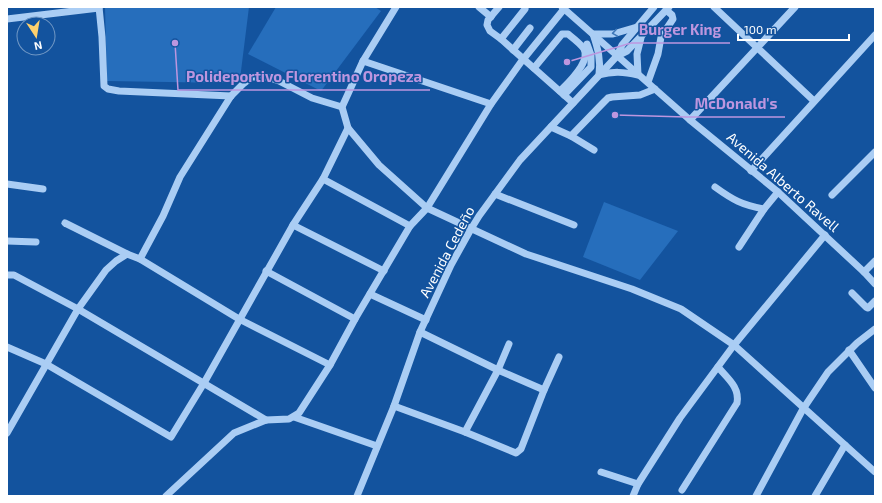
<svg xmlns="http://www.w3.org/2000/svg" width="882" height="503" font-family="'Exo 2',sans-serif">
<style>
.green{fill:#266ebc}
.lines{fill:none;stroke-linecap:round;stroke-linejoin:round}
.minor{stroke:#aacdf4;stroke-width:7}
.oneway{stroke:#4078b8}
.labels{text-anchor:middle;stroke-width:3;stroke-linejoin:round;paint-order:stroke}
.street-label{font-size:14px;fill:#fff;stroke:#13539e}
.leader{fill:none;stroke:#bd96df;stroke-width:1.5}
.callout-dot{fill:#bd96df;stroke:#13539e;stroke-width:1.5}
.callout-label{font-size:15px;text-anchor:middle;font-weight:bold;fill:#bd96df;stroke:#13539e;stroke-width:3;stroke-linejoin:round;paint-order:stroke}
</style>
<rect width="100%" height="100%" fill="#13539e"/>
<g class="green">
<polygon points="105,7 249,7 240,79 229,83 107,81"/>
<polygon points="276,7 375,7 381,11 321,91 248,54"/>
<polygon points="604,202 678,231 640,280 583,257"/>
</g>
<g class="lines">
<g class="minor">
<polyline points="99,7 102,37 104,86 108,89 119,91 231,96"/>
<polyline points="479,7 491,17"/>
<polyline points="499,7 488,20 487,25 490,31 501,39 525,9"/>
<polyline points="562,7 690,120 778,192 864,272 875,284"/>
<polyline points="714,7 814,101"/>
<polyline points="7,19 99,8"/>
<path d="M 637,27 L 613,34 L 593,34 C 598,49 601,60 599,75 C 613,71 624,72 638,75 L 637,54 L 641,38"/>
<polyline points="501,39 573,103"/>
<polyline points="513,50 530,28"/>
<polyline points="617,56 622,45 654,7"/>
<polyline points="363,61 491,104"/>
<path d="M 534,68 L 562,34 L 568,34 C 573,38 581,44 584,49 C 591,62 568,83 560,91"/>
<polyline points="648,82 658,54 661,37 673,19 672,15 666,10"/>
<polyline points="564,95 591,67 591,55 587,44"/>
<polyline points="690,120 795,7"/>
<polyline points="551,127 571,136"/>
<polyline points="348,128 379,165 427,208 526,254 632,289 681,309 734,345 875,472"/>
<polyline points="594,150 571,136 603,103 608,98 612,97 640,95 655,89"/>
<polyline points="751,171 875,35"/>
<polyline points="323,179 410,226"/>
<polyline points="7,184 43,189"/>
<path d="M 715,187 C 733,200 742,205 764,209 L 778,192"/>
<polyline points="495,194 574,225"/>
<polyline points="832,195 875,152"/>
<polyline points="65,223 127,254"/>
<polyline points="293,225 384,271"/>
<polyline points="7,241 36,242"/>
<polyline points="739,247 764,209"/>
<polyline points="140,259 239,319 330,365"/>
<polyline points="266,271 355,319"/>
<polyline points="864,272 875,261"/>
<polyline points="7,275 14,275 78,309 266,420"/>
<polyline points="852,293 866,307 868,308 875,301"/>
<polyline points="370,294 426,320"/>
<polyline points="420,332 498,370 544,390"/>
<polyline points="7,347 46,364 171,437 204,383 293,225 323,179 348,128 342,107 363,61 396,7"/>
<polyline points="849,350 875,388"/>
<polyline points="394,406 465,432 516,453 521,449 544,390 559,357"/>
<polyline points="294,417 377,446"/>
<polyline points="465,432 498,370 509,344"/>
<polyline points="7,433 78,309 106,270 116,261 127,254 140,259 163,216 180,177 231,96 243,84 252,77 267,77 279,81 312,98 342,107"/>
<polyline points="601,472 638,484"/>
<path d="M 682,490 L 737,403 C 740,387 727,378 718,367"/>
<polyline points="166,496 234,433 266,420 289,419 299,413 330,365 355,319 410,226 427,208 491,104 521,62 564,9"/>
<polyline points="357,496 394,406 420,332 451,265 471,229 479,216 520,160 617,56 627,51 669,7"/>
<polyline points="633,496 638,484 680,418 734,345 825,235"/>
<polyline points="756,496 803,409 828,372 857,343 875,329"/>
<polyline points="815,496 845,445"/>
</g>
</g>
<defs><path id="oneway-chevron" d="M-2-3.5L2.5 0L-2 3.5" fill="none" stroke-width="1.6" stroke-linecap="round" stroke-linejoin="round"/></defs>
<use class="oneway" href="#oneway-chevron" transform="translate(615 33) rotate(171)"/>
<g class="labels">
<g class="street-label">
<text transform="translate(783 182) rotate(41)" y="5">Avenida Alberto Ravell</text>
<text transform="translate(447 252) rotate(-62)" y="5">Avenida Cedeño</text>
</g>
</g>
<path class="leader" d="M567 62L631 43H730M175 43L178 90H430M615 115L686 117H785"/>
<g class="callout-dot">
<circle cx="567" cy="62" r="4"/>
<circle cx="175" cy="43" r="4"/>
<circle cx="615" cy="115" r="4"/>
</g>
<g class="callout-label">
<text x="680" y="35">Burger King</text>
<text x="304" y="82">Polideportivo Florentino Oropeza</text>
<text x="736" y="109">McDonald's</text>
</g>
<rect width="882" height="503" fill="none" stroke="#ffffff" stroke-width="16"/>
<g transform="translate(36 36) rotate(168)"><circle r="19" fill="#13539e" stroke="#7198c5"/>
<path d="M0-3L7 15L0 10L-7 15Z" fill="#ffd16d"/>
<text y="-6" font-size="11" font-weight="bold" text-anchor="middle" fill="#ffffff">N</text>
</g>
<path d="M738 34v6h111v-6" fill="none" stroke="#ffffff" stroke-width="2"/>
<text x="744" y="34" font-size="12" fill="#ffffff" stroke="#13539e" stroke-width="3" paint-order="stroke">100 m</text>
</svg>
